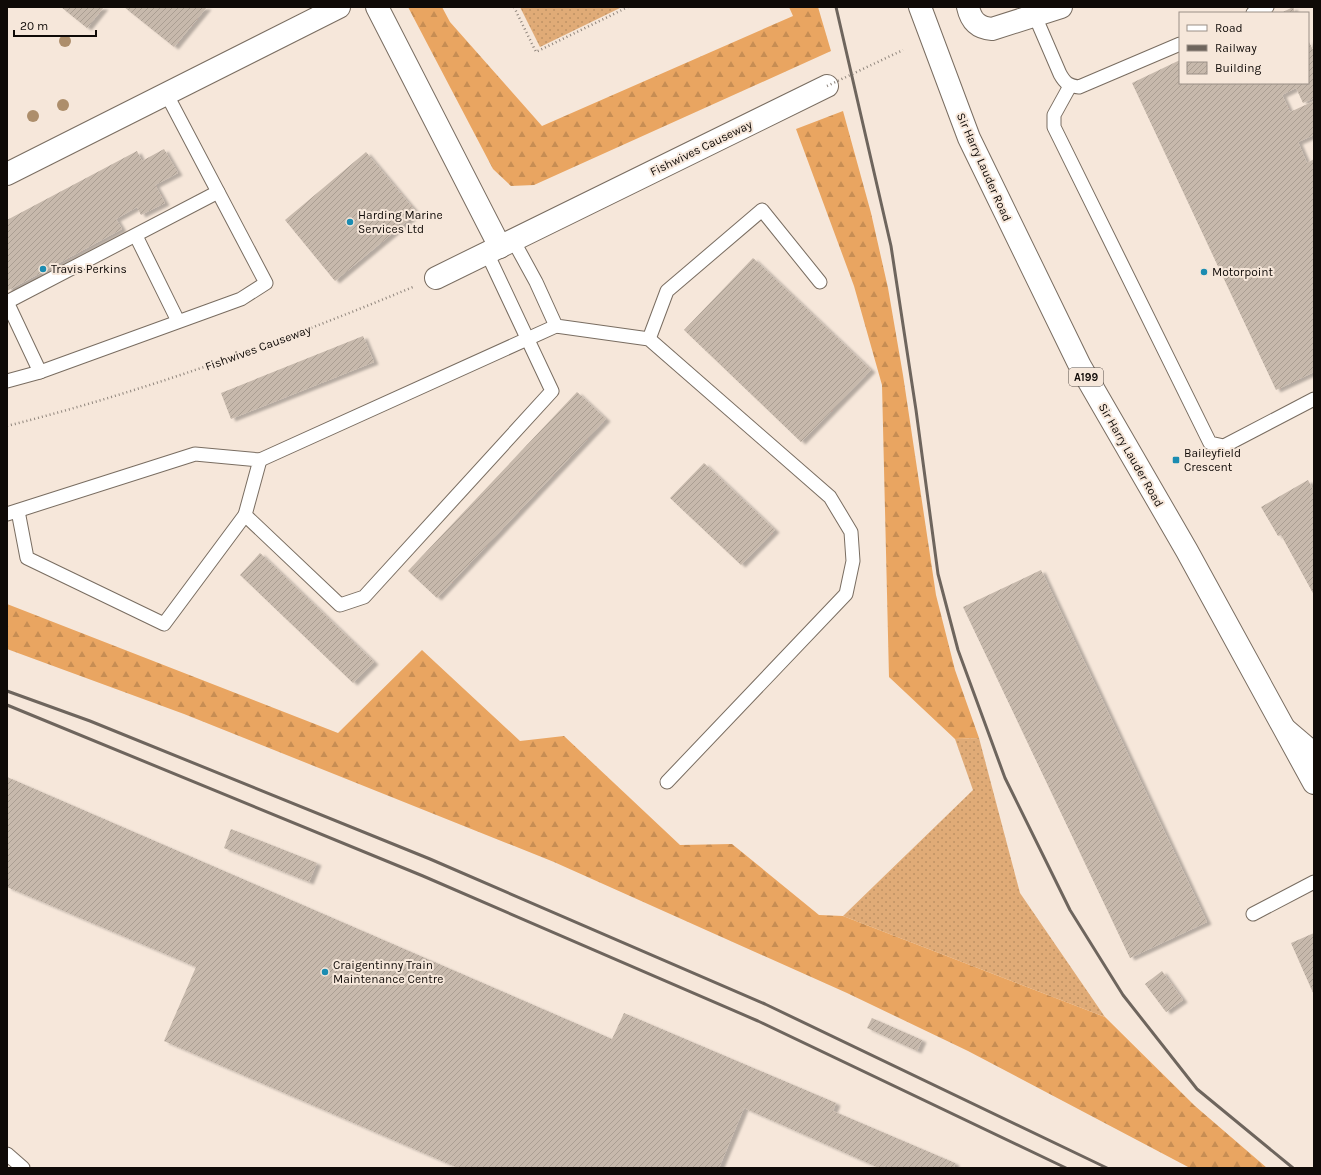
<svg xmlns="http://www.w3.org/2000/svg" width="1321" height="1175" font-family="Karla,sans-serif">
<style>
.grass{fill:url(#grass-dots)}
.forest{fill:url(#forest-firs)}
.building{fill:url(#building-hatch);filter:url(#shadow)}
.lines{fill:none;stroke-linecap:round;stroke-linejoin:round}
.lane-casing{stroke:#796d61;stroke-width:15}
.street-casing{stroke:#796d61;stroke-width:24}
.primary-casing{stroke:#796d61;stroke-width:24}
.path{stroke:#8f857c;stroke-width:2.5;stroke-dasharray:1 3;stroke-linecap:butt}
.lane{stroke:#fff;stroke-width:13}
.street{stroke:#fff;stroke-width:22}
.primary{stroke:#fff;stroke-width:22}
.rail{stroke:#6e655d;stroke-width:3}
.path-bridge{stroke:#8f857c;stroke-width:2.5;stroke-dasharray:1 3;stroke-linecap:butt}
.tree{fill:#ad8e6b}
.poi-dot{fill:#1b8cb1;stroke:#f6e7da;stroke-width:1.5}
.labels{text-anchor:middle;stroke-width:4;stroke-linejoin:round;paint-order:stroke}
.shield{fill:#f6e7da;stroke:#544c46;stroke-width:1}
.shield-label{font-size:11px;font-weight:bold;fill:#0f0a07}
.street-label{font-size:12px;fill:#0f0a07;stroke:#f6e7da}
.poi-label{font-size:12px;fill:#0f0a07;stroke:#f6e7da;text-anchor:start}
</style>
<defs>
<pattern id="grass-dots" width="8" height="8" patternUnits="userSpaceOnUse"><rect width="8" height="8" fill="#e0ab77"/><path d="M2 2h.1M6 6h.1" fill="none" stroke="#bf9265" stroke-width="1.8" stroke-linecap="round"/></pattern>
<pattern id="forest-firs" width="22" height="20" patternUnits="userSpaceOnUse"><rect width="22" height="20" fill="#e9a561"/><path d="M5 1l3.5 6h-7zM16 11l3.5 6h-7z" fill="#c78d53"/></pattern>
<pattern id="building-hatch" width="6" height="6" patternUnits="userSpaceOnUse"><rect width="6" height="6" fill="#c7b9ac"/><path d="M-1 1l2-2M0 6l6-6M5 7l2-2" fill="none" stroke="#aa9e92"/></pattern>
<filter id="shadow"><feDropShadow dx="4.5" dy="2.5" stdDeviation="1" flood-color="#0004"/></filter>
</defs>
<rect width="100%" height="100%" fill="#f6e7da"/>
<g class="grass">
<polygon points="520,7 622,7 540,47"/>
<polygon points="979,738 1020,893 1105,1017 843,916 973,790 955,739"/>
</g>
<g class="forest">
<polygon points="408,7 442,7 450,22 542,126 793,16 789,7 818,7 831,51 534,185 511,186 493,169"/>
<polygon points="843,111 871,213 888,288 903,375 936,595 955,670 979,738 955,739 889,677 882,385 854,286 796,129"/>
<polygon points="7,604 338,733 422,650 520,741 564,736 680,845 732,844 819,915 843,916 1105,1017 1195,1106 1267,1168 1190,1168 968,1051 847,993 554,862 184,714 7,649"/>
</g>
<g class="building">
<polygon points="61,7 104,7 87,28"/>
<polygon points="124,7 207,7 174,47"/>
<polygon points="1293,7 1295,13 1281,13"/>
<polygon points="1308,40 1314,52 1314,98 1303,103 1296,88 1282,95 1290,112 1314,101 1314,135 1298,142 1307,163 1314,159 1314,372 1276,390 1132,83 1180,60 1180,83 1308,83"/>
<polygon points="164,149 178,173 155,185 165,203 141,215 137,207 116,219 122,229 7,291 7,220 137,151 142,161"/>
<polygon points="366,152 417,213 335,281 285,220"/>
<polygon points="753,258 871,370 801,442 684,330"/>
<polygon points="363,336 374,362 231,419 221,393"/>
<polygon points="577,392 606,419 437,598 408,571"/>
<polygon points="704,463 775,530 741,565 670,498"/>
<polygon points="1308,480 1314,491 1314,595 1281,535 1278,536 1261,507"/>
<polygon points="260,553 374,662 353,683 240,575"/>
<polygon points="1041,570 1207,922 1130,958 963,607"/>
<polygon points="7,777 612,1039 624,1013 836,1103 833,1111 955,1163 954,1168 891,1168 885,1165 884,1168 879,1168 744,1108 719,1168 458,1168 164,1041 196,967 7,887"/>
<polygon points="231,829 317,863 309,882 224,848"/>
<polygon points="1314,933 1314,995 1291,943"/>
<polygon points="1162,971 1183,1000 1166,1012 1145,984"/>
<polygon points="872,1018 922,1040 917,1051 867,1028"/>
</g>
<g class="lines">
<defs>
<g id="lane">
<polyline points="1253,13 1267,7"/>
<path d="M 1035,16 L 1060,74 C 1065,83 1069,86 1079,87 L 1180,44"/>
<polyline points="1070,86 1054,115 1054,127 1210,443 1224,446 1314,399"/>
<polyline points="136,236 178,321"/>
<polyline points="513,240 536,282 556,326 649,339 830,497 851,532 853,561 846,594 667,782"/>
<polyline points="7,302 40,372 241,299 266,283 167,95"/>
<polyline points="7,302 218,192"/>
<polyline points="649,339 667,291 762,210 820,282"/>
<polyline points="7,381 40,372"/>
<polyline points="260,460 556,326"/>
<polyline points="18,511 27,558 164,624 245,515"/>
<polyline points="7,514 195,454 260,460 245,515 340,605 364,597 552,391 487,253"/>
<polyline points="1253,914 1314,882"/>
<polyline points="7,1154 23,1168"/>
</g>
<g id="street">
<polyline points="377,7 500,247"/>
<path d="M 968,7 C 971,21 978,28 992,29 L 1061,7"/>
<polyline points="7,174 339,7"/>
<polyline points="436,278 827,86"/>
<polyline points="1286,730 1314,754"/>
</g>
<polyline id="primary" points="920,7 969,138 1080,366 1187,551 1314,783"/>
</defs>
<use href="#lane" class="lane-casing"/>
<use href="#street" class="street-casing"/>
<use href="#primary" class="primary-casing"/>
<g class="path">
<polyline points="514,7 536,52 628,7"/>
<path d="M 7,426 C 146,391 281,342 413,287"/>
</g>
<use href="#lane" class="lane"/>
<use href="#street" class="street"/>
<use href="#primary" class="primary"/>
<g class="rail">
<polyline points="836,7 891,246 916,410 938,574 958,650 1005,778 1070,910 1123,995 1197,1089 1293,1168"/>
<polyline points="7,691 90,721 430,859 765,1004 1107,1168"/>
<polyline points="7,705 423,876 758,1021 1066,1168"/>
</g>
<polyline class="path-bridge" points="827,86 903,50"/>
</g>
<g class="tree">
<circle cx="65" cy="41" r="6"/>
<circle cx="63" cy="105" r="6"/>
<circle cx="33" cy="116" r="6"/>
</g>
<g class="poi-dot">
<circle cx="350" cy="222" r="4"/>
<circle cx="43" cy="269" r="4"/>
<circle cx="1204" cy="272" r="4"/>
<rect x="1172" y="456" width="8" height="8" rx="2"/>
<circle cx="325" cy="972" r="4"/>
</g>
<g class="labels">
<rect class="shield" x="1069" y="368" width="34" height="18" rx="3"/>
<g class="shield-label">
<text x="1086" y="381">A199</text>
</g>
<g class="street-label">
<text transform="translate(701 148) rotate(-26)" y="4">Fishwives Causeway</text>
<text transform="translate(984 167) rotate(66)" y="4">Sir Harry Lauder Road</text>
<text transform="translate(258 348) rotate(-20)" y="4">Fishwives Causeway</text>
<text transform="translate(1131 455) rotate(60)" y="4">Sir Harry Lauder Road</text>
</g>
<g class="poi-label">
<text x="358" y="219">Harding Marine<tspan x="358" dy="14">Services Ltd</tspan></text>
<text x="51" y="273">Travis Perkins</text>
<text x="1212" y="276">Motorpoint</text>
<text x="1184" y="457">Baileyfield<tspan x="1184" dy="14">Crescent</tspan></text>
<text x="333" y="969">Craigentinny Train<tspan x="333" dy="14">Maintenance Centre</tspan></text>
</g>
</g>
<rect width="1321" height="1175" fill="none" stroke="#0f0a07" stroke-width="16"/>
<rect x="1179" y="12" width="130" height="72" fill="#f6e7da" stroke="#9a8f86"/>
<rect x="1187" y="25" width="20" height="6" fill="#ffffff" stroke="#9a8f86"/>
<text x="1215" y="32" font-size="12" fill="#0f0a07">Road</text>
<rect x="1187" y="45" width="20" height="6" fill="#6e655d" stroke="#9a8f86"/>
<text x="1215" y="52" font-size="12" fill="#0f0a07">Railway</text>
<rect x="1187" y="62" width="20" height="12" fill="url(#building-hatch)" stroke="#9a8f86"/>
<text x="1215" y="72" font-size="12" fill="#0f0a07">Building</text>
<path d="M14 30v6h82v-6" fill="none" stroke="#0f0a07" stroke-width="2"/>
<text x="20" y="30" font-size="12" fill="#0f0a07" stroke="#f6e7da" stroke-width="3" paint-order="stroke">20 m</text>
</svg>
